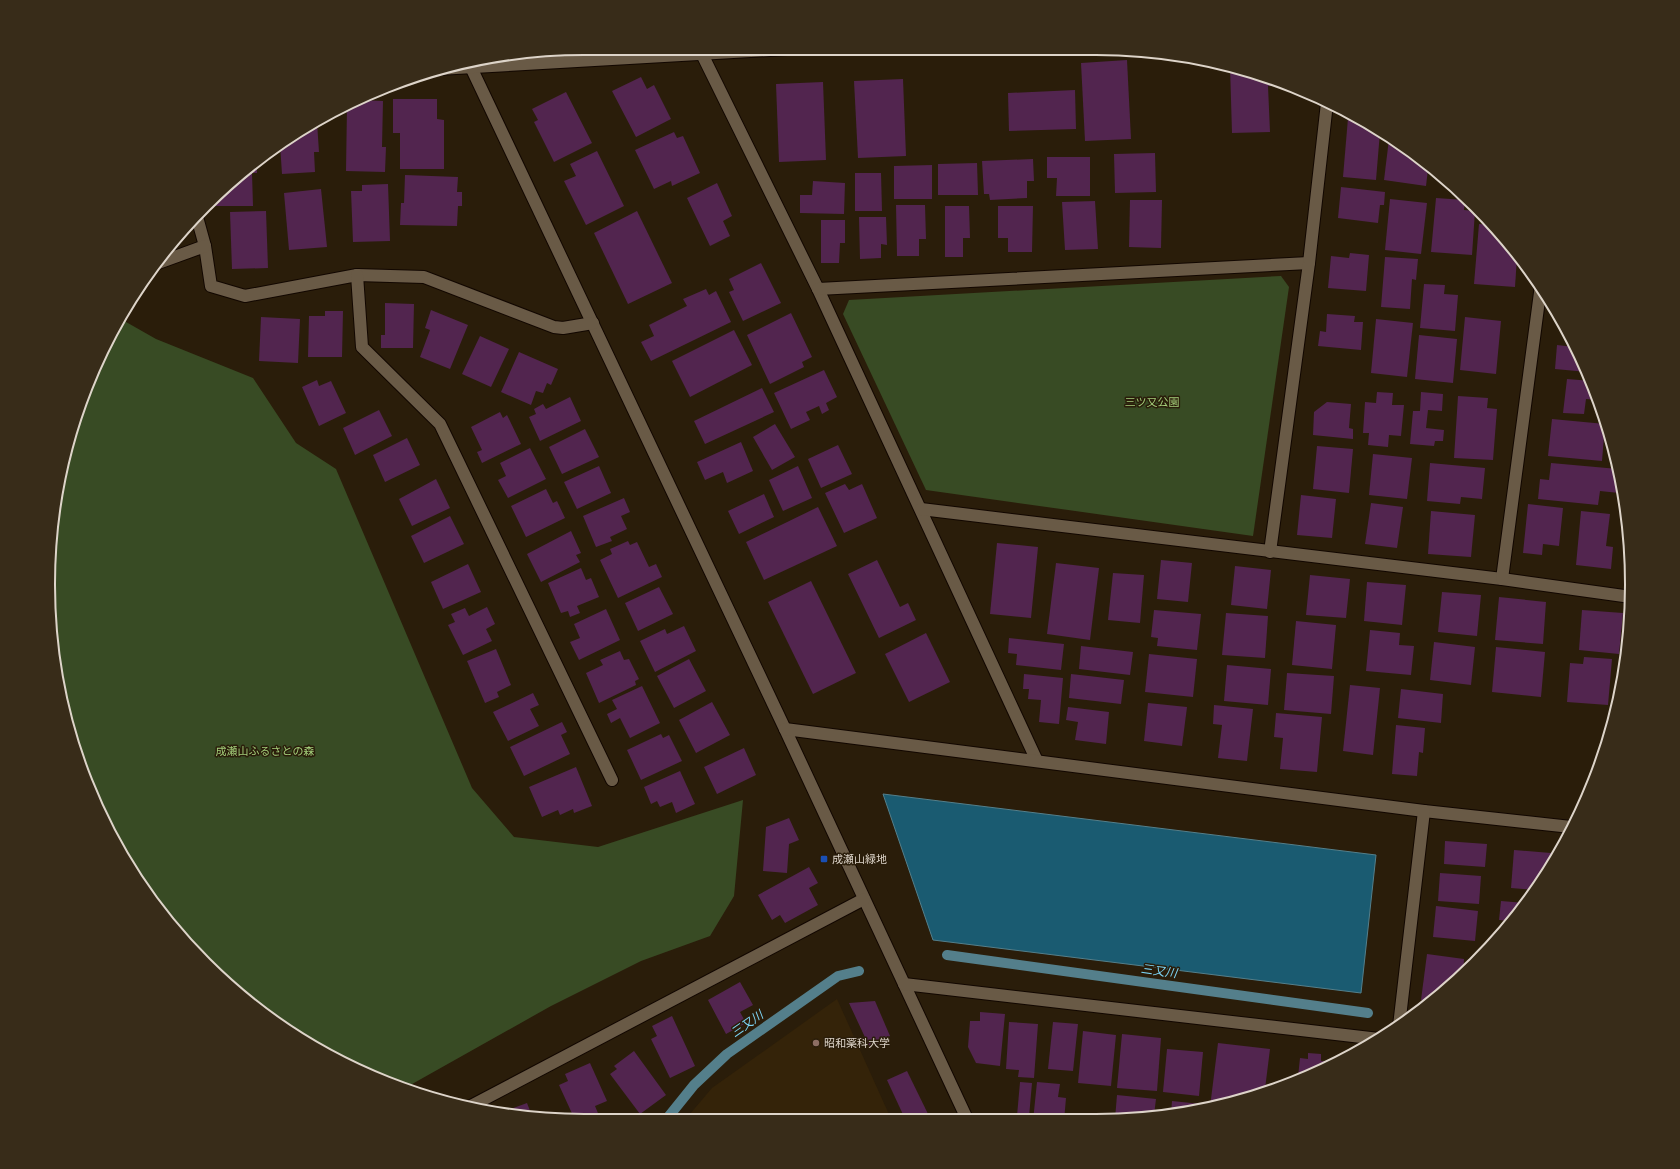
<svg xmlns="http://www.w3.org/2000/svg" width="1680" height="1169" font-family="Quicksand,'Noto Sans JP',sans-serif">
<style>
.built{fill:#342309}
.green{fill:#384b24}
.water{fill:#1a5b71;stroke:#547f8b}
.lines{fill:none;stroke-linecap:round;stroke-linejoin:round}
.stream{stroke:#547f8b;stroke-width:10}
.building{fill:#52254f}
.minor-casing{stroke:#120700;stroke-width:14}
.minor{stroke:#695a46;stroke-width:12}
.transit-dot{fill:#1a4fb4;stroke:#2a1d0a;stroke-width:1.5}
.education-dot{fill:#8d6e63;stroke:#2a1d0a;stroke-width:1.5}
.labels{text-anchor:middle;stroke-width:3;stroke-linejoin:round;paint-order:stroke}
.park-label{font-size:11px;fill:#a3ce7a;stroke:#2a1d0a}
.poi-label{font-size:11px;fill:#ddd4c9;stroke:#2a1d0a;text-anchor:start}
.water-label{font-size:12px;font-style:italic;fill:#7cd4f5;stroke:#2a1d0a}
.rim{fill:none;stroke:#ddd4c9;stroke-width:2}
</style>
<rect width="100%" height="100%" fill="#2a1d0a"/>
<polygon class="built" points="837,999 892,1121 684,1121 712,1088"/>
<g class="green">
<polygon points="1281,276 1289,287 1253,536 926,490 843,314 849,300"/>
<polygon points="119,318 156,339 253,378 296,443 336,469 472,788 514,837 598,847 743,800 734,896 710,936 641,961 551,1006 405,1088 379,1080 286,1030 205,964 139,883 103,822 58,689 49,619 53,515 89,379"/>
</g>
<polygon class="water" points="883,794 1376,855 1361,993 933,940"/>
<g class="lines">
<g class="stream">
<polyline points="947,955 1368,1013"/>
<polyline points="665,1121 694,1085 727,1054 838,976 859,971"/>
</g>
</g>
<g class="building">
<polygon points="1127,60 1131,139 1085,141 1081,63"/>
<polygon points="1230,66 1268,77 1276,80 1277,86 1268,86 1270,132 1232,133"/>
<polygon points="641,77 647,89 654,85 671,119 636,137 612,91"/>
<polygon points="903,79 906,156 858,158 854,81"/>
<polygon points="823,82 826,160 779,162 776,84"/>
<polygon points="1075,90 1076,129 1009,131 1008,93"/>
<polygon points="566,92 592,143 554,162 534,122 538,120 532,109"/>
<polygon points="393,99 437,99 437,119 444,120 444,169 400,169 400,133 393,133"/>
<polygon points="358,100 383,101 382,147 386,147 385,172 346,171 347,106 358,106"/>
<polygon points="1348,118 1363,120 1380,132 1376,180 1343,177"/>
<polygon points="317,122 319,152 314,152 315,172 282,174 280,144 287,138"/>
<polygon points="674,132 677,138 683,136 700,173 672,186 671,181 654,189 635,150"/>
<polygon points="1389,139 1428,169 1426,186 1384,180"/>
<polygon points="597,151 624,206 586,225 564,181 576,176 570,164"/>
<polygon points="1155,153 1156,192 1115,193 1114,154"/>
<polygon points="1047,157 1090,157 1090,196 1056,196 1057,178 1047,178"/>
<polygon points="1033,159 1034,181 1027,181 1027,198 990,200 989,194 984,194 982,161"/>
<polygon points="977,163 978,195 938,195 938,164"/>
<polygon points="257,164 257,173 252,173 253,206 213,206 213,203"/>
<polygon points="932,165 932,199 894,199 894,166"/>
<polygon points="855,173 881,173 882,211 855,211"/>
<polygon points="405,175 458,177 457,192 462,192 462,206 458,206 457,226 400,225 401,203 404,203"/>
<polygon points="813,181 845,183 844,214 800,213 800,195 812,195"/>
<polygon points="717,183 732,216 723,221 730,236 710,246 687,198"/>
<polygon points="388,184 390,241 353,242 351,191 362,191 362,185"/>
<polygon points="1341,187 1385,192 1384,205 1380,205 1378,223 1338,218"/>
<polygon points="321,189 327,247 289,250 284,193"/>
<polygon points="1436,198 1465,200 1464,210 1475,211 1472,255 1431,252"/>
<polygon points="1390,199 1427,203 1421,254 1385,250"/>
<polygon points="1130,200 1162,200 1161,248 1129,247"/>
<polygon points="1095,201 1098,249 1065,250 1062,202"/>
<polygon points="896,205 925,205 926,239 919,239 919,256 897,256"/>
<polygon points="945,206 969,206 970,238 963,238 963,257 945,257"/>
<polygon points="998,206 1033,206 1032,252 1008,252 1008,238 998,238"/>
<polygon points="266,211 268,268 232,269 230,212"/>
<polygon points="637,211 672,283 628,304 594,233"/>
<polygon points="859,217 886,217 887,245 881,244 881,258 860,259"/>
<polygon points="821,220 845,220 845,243 840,243 839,263 821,263"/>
<polygon points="1479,224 1491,225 1517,257 1515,287 1474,284"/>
<polygon points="1350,253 1369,255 1366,291 1328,288 1331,256 1349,258"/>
<polygon points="1385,257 1418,259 1416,280 1412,279 1410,309 1381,307"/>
<polygon points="761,263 781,303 743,321 729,292 734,290 729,279"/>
<polygon points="1424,284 1445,285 1444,294 1458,295 1455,331 1420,328"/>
<polygon points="706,289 709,295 716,291 731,322 651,361 641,342 654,336 649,325 687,306 683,299"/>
<polygon points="385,303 414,304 413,348 381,348 381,335 385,335"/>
<polygon points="431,310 468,325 450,369 420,357 430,330 425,328"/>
<polygon points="325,311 343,311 342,357 308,357 309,316 325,316"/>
<polygon points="791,313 812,357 802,362 804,367 770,384 747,335"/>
<polygon points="1327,314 1355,316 1354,322 1363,322 1361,350 1318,346 1320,331 1326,332"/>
<polygon points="261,317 300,319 298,363 259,361"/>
<polygon points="1465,317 1501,321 1496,374 1460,370"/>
<polygon points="1376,319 1413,323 1407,377 1371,373"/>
<polygon points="734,330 752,365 690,397 672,361"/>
<polygon points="1419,335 1457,339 1453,383 1415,379"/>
<polygon points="480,336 509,349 491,387 462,374"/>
<polygon points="1557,345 1574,347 1587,372 1555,369"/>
<polygon points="519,352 558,369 551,385 547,383 543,393 536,391 531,405 501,392"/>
<polygon points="824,370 837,397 826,403 829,410 822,414 819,406 806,412 810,420 791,429 774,393"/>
<polygon points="1567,379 1592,381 1598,400 1586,399 1584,414 1563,413"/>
<polygon points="317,380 319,386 331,381 346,413 319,426 302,387"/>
<polygon points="762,388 774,412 705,444 694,421"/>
<polygon points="1377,392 1393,393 1392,405 1404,405 1401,436 1389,435 1388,447 1368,445 1369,433 1363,433 1365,402 1376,403"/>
<polygon points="1421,392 1443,394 1442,411 1428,410 1426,428 1444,430 1443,441 1435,441 1434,446 1410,444 1413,411 1420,411"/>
<polygon points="1458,396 1488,398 1487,408 1497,409 1493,460 1454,458"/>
<polygon points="570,397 581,421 540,441 529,417 536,414 534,409 543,404 546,409"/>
<polygon points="1327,402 1351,404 1349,428 1353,429 1353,439 1313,435 1314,412"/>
<polygon points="379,410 392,436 355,455 343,428"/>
<polygon points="500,412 503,418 507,415 521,444 482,463 477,452 482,450 471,427"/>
<polygon points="1552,419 1605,424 1602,461 1548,456"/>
<polygon points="775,424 795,457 772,470 753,437"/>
<polygon points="585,429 599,457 562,474 549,447"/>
<polygon points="407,438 420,465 385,482 373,455"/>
<polygon points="741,442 753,471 727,483 723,472 705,480 697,462"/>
<polygon points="838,445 852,474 821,488 808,459"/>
<polygon points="1317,446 1353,449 1349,493 1313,489"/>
<polygon points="530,448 546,479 508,498 498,480 506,476 500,463"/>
<polygon points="1373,454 1412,458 1407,499 1369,495"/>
<polygon points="1430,463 1485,468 1482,499 1461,497 1460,504 1427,501"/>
<polygon points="1551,463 1618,469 1620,475 1619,493 1600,491 1598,505 1538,499 1540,479 1549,480"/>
<polygon points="599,466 611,493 577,509 564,482"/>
<polygon points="798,466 812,498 783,511 769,480"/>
<polygon points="436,479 450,508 412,526 399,499"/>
<polygon points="845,484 849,490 862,484 877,518 844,533 825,493"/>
<polygon points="546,489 553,503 557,501 565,518 526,537 511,506"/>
<polygon points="764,494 774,517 739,534 728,511"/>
<polygon points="1301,495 1336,499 1332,538 1297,535"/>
<polygon points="624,498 630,512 621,516 627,529 610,537 612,541 596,547 583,516"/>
<polygon points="1371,503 1403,507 1397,548 1365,544"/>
<polygon points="1528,504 1563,508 1559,546 1543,544 1542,555 1523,553"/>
<polygon points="818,507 837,546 764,580 746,542"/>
<polygon points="1431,511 1475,515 1471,557 1428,554"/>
<polygon points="1581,511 1610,514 1606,546 1613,547 1611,569 1576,565"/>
<polygon points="450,516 464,544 424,563 411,536"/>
<polygon points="571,531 581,553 576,555 580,562 541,582 527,554"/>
<polygon points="628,541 630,545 637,542 649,567 656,564 662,577 618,598 600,560 612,554 610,549"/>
<polygon points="997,543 1038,547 1031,618 990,614"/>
<polygon points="1627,545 1628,545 1630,568 1625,568"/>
<polygon points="877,560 900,607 908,603 916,620 879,638 848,574"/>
<polygon points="1161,560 1192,563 1188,602 1157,599"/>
<polygon points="1056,563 1099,568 1090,640 1047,634"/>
<polygon points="468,564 481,592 443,609 431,582"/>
<polygon points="1235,566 1271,570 1267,609 1231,605"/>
<polygon points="581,568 586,580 591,578 599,597 577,606 580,613 570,617 568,611 561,613 548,583"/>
<polygon points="1113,573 1144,575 1140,623 1108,620"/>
<polygon points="1310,575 1350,579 1346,618 1306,615"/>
<polygon points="811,581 856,673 813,694 768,602"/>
<polygon points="1367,582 1406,585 1402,625 1364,621"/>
<polygon points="659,587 673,614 638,631 625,603"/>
<polygon points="1442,592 1481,595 1477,636 1438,632"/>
<polygon points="1499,597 1546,602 1543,644 1495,640"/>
<polygon points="487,607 495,624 486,629 492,641 463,655 448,625 455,622 451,614 465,608 469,616"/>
<polygon points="606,609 620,640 579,660 570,642 580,638 574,624"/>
<polygon points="1154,610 1201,614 1197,650 1157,646 1158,638 1151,637"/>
<polygon points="1582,610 1623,613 1619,654 1579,650"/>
<polygon points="1226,613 1268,616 1265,658 1222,655"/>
<polygon points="1296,621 1336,625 1332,669 1292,665"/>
<polygon points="684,626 696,651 655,672 640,641 665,629 667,634"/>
<polygon points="1370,630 1400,633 1399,645 1414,646 1411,675 1366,671"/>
<polygon points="926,633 950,682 909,702 885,654"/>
<polygon points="1009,638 1064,644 1061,670 1016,665 1017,654 1008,653"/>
<polygon points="1434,642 1475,647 1471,685 1430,680"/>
<polygon points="1081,646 1133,652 1130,675 1079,669"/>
<polygon points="1496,647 1545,652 1541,697 1492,692"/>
<polygon points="496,649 511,685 497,692 499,697 485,703 467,661"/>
<polygon points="620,651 624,660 629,659 639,679 635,681 636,685 599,703 586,673 603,665 600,660"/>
<polygon points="1149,654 1197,659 1193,697 1145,692"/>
<polygon points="1584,657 1612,659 1608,705 1567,702 1570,663 1583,664"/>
<polygon points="689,659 706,691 674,708 657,676"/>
<polygon points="1227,665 1271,669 1268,705 1224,701"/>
<polygon points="1287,673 1334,676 1331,714 1284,710"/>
<polygon points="1024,674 1063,678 1059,724 1039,722 1041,700 1028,699 1029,689 1023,689"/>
<polygon points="1071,674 1124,680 1121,704 1069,698"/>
<polygon points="1350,685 1380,688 1373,755 1343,751"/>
<polygon points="642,686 660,723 630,738 620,718 611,723 607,714 617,709 612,700"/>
<polygon points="1401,689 1443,694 1441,723 1398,718"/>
<polygon points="533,693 539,705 530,709 539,726 508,741 493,712"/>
<polygon points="712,702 730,735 696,753 679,720"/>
<polygon points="1148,703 1187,707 1182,746 1144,741"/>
<polygon points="1214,705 1253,709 1247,761 1218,758 1222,725 1213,724"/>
<polygon points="1068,707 1109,712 1106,744 1075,740 1078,722 1066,720"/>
<polygon points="1276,713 1322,717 1317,772 1280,769 1283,738 1274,737"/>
<polygon points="562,722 567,732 561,735 570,754 524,776 510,747"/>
<polygon points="1396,725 1425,728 1423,753 1419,752 1417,776 1392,774"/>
<polygon points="661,734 663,738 669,735 682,761 641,780 627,750"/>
<polygon points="744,748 756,775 717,794 704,767"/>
<polygon points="576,767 592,806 574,813 573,809 560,815 558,810 542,817 529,787"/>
<polygon points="680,771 695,804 676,813 672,802 660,807 657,801 651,804 644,787"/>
<polygon points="789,818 799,840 789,844 787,873 763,871 766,827"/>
<polygon points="1445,841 1487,844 1485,867 1444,864"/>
<polygon points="1514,850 1551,853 1549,868 1541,883 1535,890 1511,888"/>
<polygon points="809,867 818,883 809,888 818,905 785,923 780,915 772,920 758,895"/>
<polygon points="1440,873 1481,876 1479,904 1438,901"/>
<polygon points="1501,901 1525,903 1510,921 1499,920"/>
<polygon points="1436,906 1478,911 1475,941 1433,937"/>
<polygon points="1427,954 1464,959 1463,974 1429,1001 1421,1000"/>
<polygon points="740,982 753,1005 740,1012 746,1023 726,1034 708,1000"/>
<polygon points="875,1001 890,1036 870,1048 849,1003"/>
<polygon points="980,1012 1005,1014 1000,1066 976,1063 968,1047 970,1021 980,1021"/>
<polygon points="672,1016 695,1066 670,1078 651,1039 657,1036 652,1026"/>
<polygon points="1009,1022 1038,1024 1034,1078 1018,1077 1019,1070 1006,1069"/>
<polygon points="1053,1022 1078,1024 1073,1071 1048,1069"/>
<polygon points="1083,1031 1116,1035 1111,1086 1078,1083"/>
<polygon points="1122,1034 1161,1038 1157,1091 1117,1088"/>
<polygon points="1218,1043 1270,1049 1265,1089 1210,1107"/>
<polygon points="1167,1049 1203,1052 1199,1096 1163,1092"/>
<polygon points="634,1051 666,1095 640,1114 610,1074 617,1069 614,1066"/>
<polygon points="1308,1053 1321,1054 1321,1061 1339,1062 1298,1077 1300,1058 1308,1059"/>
<polygon points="590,1063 607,1101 595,1106 600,1118 594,1121 575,1120 559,1085 568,1081 565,1074"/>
<polygon points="907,1071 929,1116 917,1121 906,1121 887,1080"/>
<polygon points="1020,1082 1032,1083 1029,1117 1017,1116"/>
<polygon points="1037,1082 1060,1084 1058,1097 1066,1098 1064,1121 1033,1121"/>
<polygon points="1117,1095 1156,1099 1154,1115 1115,1119"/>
<polygon points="1172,1101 1201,1104 1200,1111 1171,1114"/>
<polygon points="527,1103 532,1116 500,1113"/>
</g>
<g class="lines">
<defs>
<g id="minor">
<polyline points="699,48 818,289 1037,761"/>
<polyline points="469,63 785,729 968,1121"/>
<polyline points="438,69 804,48"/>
<polyline points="197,217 205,246 211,286 245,296 357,275 424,277 554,327 563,328 593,323"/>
<polyline points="158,263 205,246"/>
<polyline points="357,275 362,347 440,424 612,780"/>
<polyline points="818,289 1309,263"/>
<polyline points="921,509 1502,579 1631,597"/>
<polyline points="1270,552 1309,263 1327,103"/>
<polyline points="1502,579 1541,285"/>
<polyline points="785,729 1424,811 1571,827"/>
<polyline points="904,984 1379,1039"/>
<polyline points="1399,1026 1424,811"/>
<polyline points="469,1107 864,899"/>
</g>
</defs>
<use href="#minor" class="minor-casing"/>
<use href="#minor" class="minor"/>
</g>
<rect class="transit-dot" x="820" y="855" width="8" height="8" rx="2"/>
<circle class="education-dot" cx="816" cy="1043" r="4"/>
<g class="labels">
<g class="park-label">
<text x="1152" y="406">三ツ又公園</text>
<text x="265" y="755">成瀬山ふるさとの森</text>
</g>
<g class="poi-label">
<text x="832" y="863">成瀬山緑地</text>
<text x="824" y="1047">昭和薬科大学</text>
</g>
<g class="water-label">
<text transform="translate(1159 971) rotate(8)" y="4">三又川</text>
<text transform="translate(747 1024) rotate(-35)" y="4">三又川</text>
</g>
</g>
<path d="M0 0H1680V1169H0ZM584 55H1096A529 529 0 0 1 1625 584V585A529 529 0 0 1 1096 1114H584A529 529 0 0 1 55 585V584A529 529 0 0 1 584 55Z" fill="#382c19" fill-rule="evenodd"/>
<path class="rim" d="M584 55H1096A529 529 0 0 1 1625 584V585A529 529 0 0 1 1096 1114H584A529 529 0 0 1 55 585V584A529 529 0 0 1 584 55Z"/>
</svg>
